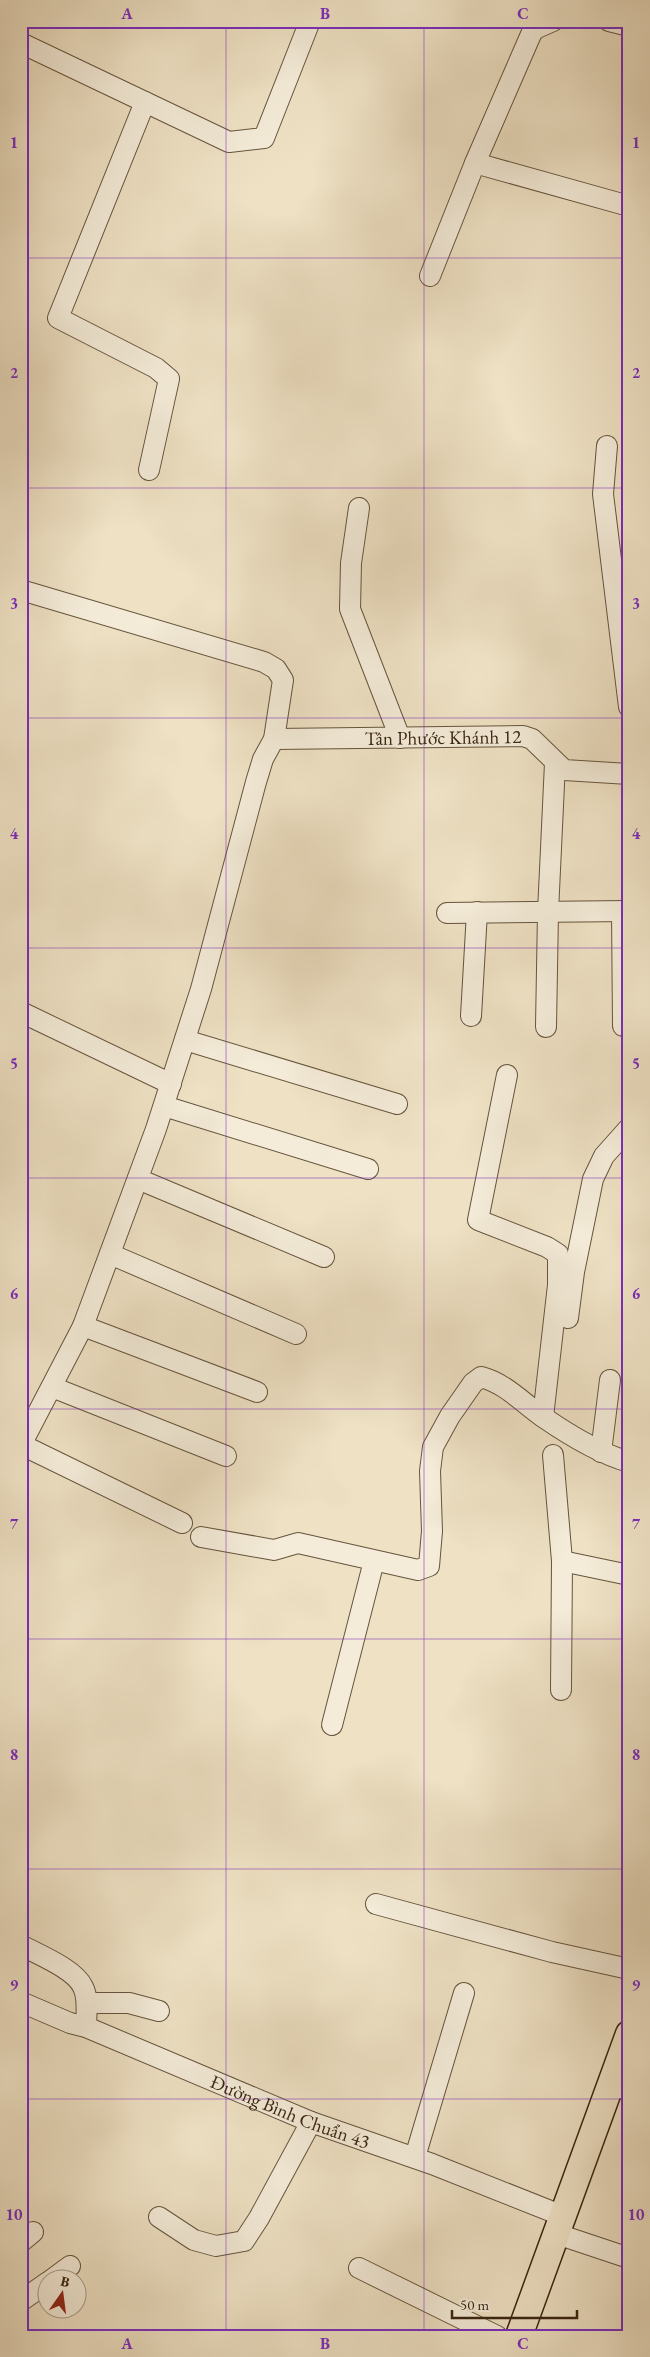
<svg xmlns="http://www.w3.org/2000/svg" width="650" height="2357" font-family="'EB Garamond',serif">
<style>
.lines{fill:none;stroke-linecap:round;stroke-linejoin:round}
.minor-casing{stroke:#66543d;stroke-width:22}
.major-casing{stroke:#392510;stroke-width:29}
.minor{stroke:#f4ecd9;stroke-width:20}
.major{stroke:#eee1c4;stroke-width:26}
.grid{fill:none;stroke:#7b2cbf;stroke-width:1;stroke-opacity:0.55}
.labels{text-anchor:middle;stroke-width:4;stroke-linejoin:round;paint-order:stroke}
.street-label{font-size:19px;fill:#392510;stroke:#f4ecd9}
.neatline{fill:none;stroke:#7b2cbf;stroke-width:2}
.grid-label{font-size:16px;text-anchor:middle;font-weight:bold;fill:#7b2cbf}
</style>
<rect width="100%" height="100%" fill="#eee1c4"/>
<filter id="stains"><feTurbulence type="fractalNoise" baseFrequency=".004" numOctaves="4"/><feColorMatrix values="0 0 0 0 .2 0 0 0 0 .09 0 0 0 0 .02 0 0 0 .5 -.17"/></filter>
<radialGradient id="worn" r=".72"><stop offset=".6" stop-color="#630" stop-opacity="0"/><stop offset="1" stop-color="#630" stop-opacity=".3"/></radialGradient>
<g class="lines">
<defs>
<g id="minor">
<polyline points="609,21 629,26"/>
<polyline points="21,43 229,142 264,138 310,21"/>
<polyline points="145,102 58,318 156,368 169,379 149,470"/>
<polyline points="475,163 532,32 537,28 553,21"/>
<polyline points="430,276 475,163 629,206"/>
<polyline points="607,446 603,494 629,707"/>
<polyline points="359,508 351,563 350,609 400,738"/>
<polyline points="21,590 264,662 276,669 283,680 274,739 263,759 256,782 201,989 156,1129 83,1326 21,1445"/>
<path id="s1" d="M 274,739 L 523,736 L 532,739 L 564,770 L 629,774"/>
<polyline points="622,911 623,1026"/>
<polyline points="447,913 629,911"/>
<polyline points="21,1012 171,1084"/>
<polyline points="471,1016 477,912"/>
<polyline points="546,1027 548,912 555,763"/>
<polyline points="185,1040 397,1104"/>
<polyline points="507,1075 478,1220 547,1247 558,1254 558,1285 543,1417"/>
<polyline points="164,1106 368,1169"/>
<polyline points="138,1179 324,1257"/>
<polyline points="110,1254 296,1334"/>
<polyline points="568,1318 574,1272 593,1179 604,1156 629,1128"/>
<polyline points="83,1326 257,1392"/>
<polyline points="52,1387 226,1456"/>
<polyline points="22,1445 182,1523"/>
<polyline points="601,1452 610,1380"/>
<polyline points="553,1455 562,1561 561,1690"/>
<path d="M 201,1537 L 274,1550 L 298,1543 L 418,1570 L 429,1566 L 432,1531 L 430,1471 L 433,1447 L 450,1416 L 473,1383 L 481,1377 C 505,1383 523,1403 543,1417 C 569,1435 598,1453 629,1462"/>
<polyline points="562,1561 629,1575"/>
<polyline points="332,1725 374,1561"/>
<polyline points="376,1904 552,1952 629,1969"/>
<path d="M 21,1945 C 39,1955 75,1969 83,1987 C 89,1999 86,2014 86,2027"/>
<path id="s2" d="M 21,2002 L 70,2023 L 86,2027 L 311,2122 L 432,2164 L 563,2216"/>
<polyline points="87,2003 129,2003 159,2011"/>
<polyline points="609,2087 629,2089"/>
<polyline points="415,2157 464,1993"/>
<polyline points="159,2217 194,2240 216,2246 244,2241 259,2218 311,2122"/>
<polyline points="557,2234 629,2258"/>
<polyline points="21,2242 33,2232"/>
<polyline points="359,2268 497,2336"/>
<polyline points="51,2280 70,2266"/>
<polyline points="21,2301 48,2282"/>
</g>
<polyline id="major" points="519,2336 629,2034"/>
</defs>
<use href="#minor" class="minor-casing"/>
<use href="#major" class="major-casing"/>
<use href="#minor" class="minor"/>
<use href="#major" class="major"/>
</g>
<path class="grid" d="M 226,21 L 226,2336M 424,21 L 424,2336M 21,258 L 629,258M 21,488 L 629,488M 21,718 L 629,718M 21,948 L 629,948M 21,1178 L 629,1178M 21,1409 L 629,1409M 21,1639 L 629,1639M 21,1869 L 629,1869M 21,2099 L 629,2099"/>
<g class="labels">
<g class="street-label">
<text dy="7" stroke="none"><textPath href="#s1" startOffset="169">Tân Phước Khánh 12</textPath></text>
<text dy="7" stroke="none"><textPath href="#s2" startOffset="291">Đường Bình Chuẩn 43</textPath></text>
</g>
</g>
<rect width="650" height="2357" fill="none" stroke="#eee1c4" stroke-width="55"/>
<g transform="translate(62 2294) rotate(14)"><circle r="24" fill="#f4ecd9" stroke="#a99c89"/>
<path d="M0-4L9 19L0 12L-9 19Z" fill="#8f2418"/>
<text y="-8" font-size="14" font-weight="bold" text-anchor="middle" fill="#392510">B</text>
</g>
<path d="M452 2310v8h125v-8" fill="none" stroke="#392510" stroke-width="2.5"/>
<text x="460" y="2310" font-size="15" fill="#392510" stroke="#f4ecd9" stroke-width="4" paint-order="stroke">50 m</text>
<rect x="28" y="28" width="594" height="2302" class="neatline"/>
<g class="grid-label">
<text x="127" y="19">A</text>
<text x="325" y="19">B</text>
<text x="523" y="19">C</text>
<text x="14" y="148">1</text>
<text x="636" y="148">1</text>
<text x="14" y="378">2</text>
<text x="636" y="378">2</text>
<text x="14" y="609">3</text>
<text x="636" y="609">3</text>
<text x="14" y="839">4</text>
<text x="636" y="839">4</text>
<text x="14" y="1069">5</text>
<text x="636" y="1069">5</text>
<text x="14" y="1299">6</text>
<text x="636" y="1299">6</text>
<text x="14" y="1529">7</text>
<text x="636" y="1529">7</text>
<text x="14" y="1760">8</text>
<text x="636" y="1760">8</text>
<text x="14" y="1990">9</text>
<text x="636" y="1990">9</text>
<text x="14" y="2220">10</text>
<text x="636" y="2220">10</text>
<text x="127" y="2349">A</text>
<text x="325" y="2349">B</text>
<text x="523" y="2349">C</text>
</g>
<rect width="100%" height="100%" filter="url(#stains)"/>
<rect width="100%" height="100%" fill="url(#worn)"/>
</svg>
